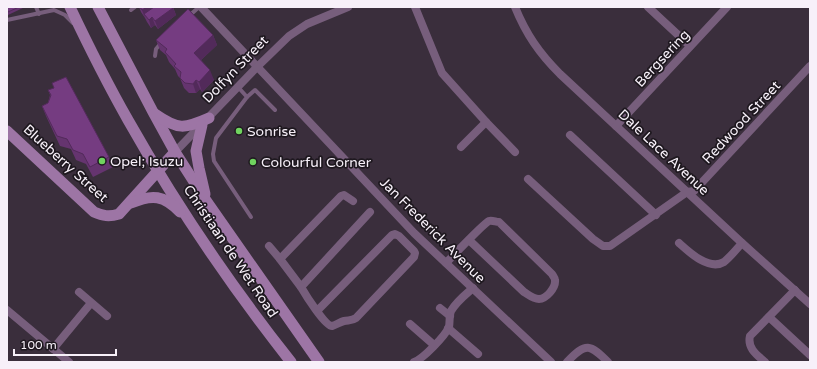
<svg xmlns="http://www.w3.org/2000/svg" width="817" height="369" font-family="'Varela Round',sans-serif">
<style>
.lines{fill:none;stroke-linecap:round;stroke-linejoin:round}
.lane{stroke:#775e7c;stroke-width:4}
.street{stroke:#775e7c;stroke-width:8}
.secondary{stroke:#9d75a5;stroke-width:11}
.wall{fill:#65346f}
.shaded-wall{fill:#522a5a}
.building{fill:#753c81;stroke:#522a5a}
.poi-dot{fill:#70d35f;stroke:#1e181f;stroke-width:1.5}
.labels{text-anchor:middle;stroke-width:3.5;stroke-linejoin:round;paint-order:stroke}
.street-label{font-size:14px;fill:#f7f0f9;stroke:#1e181f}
.poi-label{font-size:14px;fill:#f7f0f9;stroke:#1e181f;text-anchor:start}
</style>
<rect width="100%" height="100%" fill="#3a2e3c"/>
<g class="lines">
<g class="lane">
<polyline points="36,7 39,14"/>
<polyline points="131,10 135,7"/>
<polyline points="189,16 199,7"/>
<polyline points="7,20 54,10 65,15 73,23"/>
<polyline points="155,56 156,49 162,42"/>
<polyline points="238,87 247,97 216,138 213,154 214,161 251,217"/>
<polyline points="247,97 255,90 275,110"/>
</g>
<g class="street">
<polyline points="201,7 414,233 551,362"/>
<polyline points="415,7 442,73 486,122 515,152"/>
<path d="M 515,7 C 526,34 539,53 560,74 L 742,243 L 810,304"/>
<polyline points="648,7 690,46"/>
<polyline points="616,126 727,7"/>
<polyline points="570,135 656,215"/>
<polyline points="461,147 486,122"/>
<polyline points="175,152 257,67 289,36 307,24 348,7"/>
<polyline points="528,179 593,239 603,246 610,246 687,192 694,191 810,66"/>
<polyline points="353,201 344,195 341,196 280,259 301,287 370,212"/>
<path d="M 679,243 C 689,252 709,271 724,262 C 730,257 736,250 742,243"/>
<polyline points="269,246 280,259"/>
<path d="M 446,263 C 452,257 484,223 489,221 C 492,220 496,222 499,222 L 552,274 C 553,276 555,278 555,280 C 556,288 546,299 539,299 C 533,299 529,295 524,292 L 469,240"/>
<path d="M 301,287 C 305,294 325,326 332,326 C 336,325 340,322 344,321 C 349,320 352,321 356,318 L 414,257 L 415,253 L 414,251 L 399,236 L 395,234 L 392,235 L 317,311"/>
<polyline points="79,292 107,316"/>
<polyline points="440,308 450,316"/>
<polyline points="7,310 69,362"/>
<polyline points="769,317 810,355"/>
<polyline points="410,324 434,345"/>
<polyline points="448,328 478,354"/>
<polyline points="53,349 91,303"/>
<path d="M 414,362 C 423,359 445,336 449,327 C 450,322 449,316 451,311 C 456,302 465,295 473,288"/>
<path d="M 567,362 C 586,342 590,344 608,362"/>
<path d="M 765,362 C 757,355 747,348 750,336 L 795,290"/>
</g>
<g class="secondary">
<path d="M 70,7 C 88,45 107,83 128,120 C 176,205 231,286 291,362"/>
<polyline points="98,7 153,112 175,152 207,202 319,362"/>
<path d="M 155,114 C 178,130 184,129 209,118"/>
<polyline points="202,125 196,151 199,168 205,194"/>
<path d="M 7,131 L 94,212 C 103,216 109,217 119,214 L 175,152"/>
<path d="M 131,203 C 152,194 164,195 180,212"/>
</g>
</g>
<g class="wall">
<polygon points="7,7 25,7 8,15 7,12"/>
<polygon points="139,7 173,7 176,15 158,29 155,25 151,28 147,22 145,18 141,12"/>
<polygon points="213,35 217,45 201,60 214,80 202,92 200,89 196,93 189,93 184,88 180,78 178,76 175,69 169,62 166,55 160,50 156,40"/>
<polygon points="48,90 109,157 113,167 93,177 86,164 76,160 71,149 60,146 46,116 42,106 48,103 50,95"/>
</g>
<g class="shaded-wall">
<polygon points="147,7 160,7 144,14 145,18 142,10"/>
<polygon points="173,8 176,15 158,29 155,21"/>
<polygon points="152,17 155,25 151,28 149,20"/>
<polygon points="213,35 217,45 198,63 194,53"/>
<polygon points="210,70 214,80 202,92 199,82"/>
<polygon points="196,80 200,89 196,93 193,84"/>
</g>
<g class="building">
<polygon points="7,7 19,7 8,12"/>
<polygon points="140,7 147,7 142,10"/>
<polygon points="154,7 173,7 173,8 155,21 152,17 149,20 144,14"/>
<polygon points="188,9 213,35 194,53 210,70 199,82 196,80 193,84 185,83 180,78 181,72 174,66 176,64 165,52 167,49 156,40"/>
<polygon points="66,77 109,157 90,167 83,154 73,150 67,139 57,136 42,106 48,103 51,95 48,90 54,88 52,83"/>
</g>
<g class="poi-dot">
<circle cx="239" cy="131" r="4"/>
<circle cx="102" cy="161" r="4"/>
<circle cx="253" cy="162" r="4"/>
</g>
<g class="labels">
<g class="street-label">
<text transform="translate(662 58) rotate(-47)" y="5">Bergsering</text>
<text transform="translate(235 69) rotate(-46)" y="5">Dolfyn Street</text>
<text transform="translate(741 122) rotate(-47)" y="5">Redwood Street</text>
<text transform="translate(664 152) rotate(43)" y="5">Dale Lace Avenue</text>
<text transform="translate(66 163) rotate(42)" y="5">Blueberry Street</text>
<text transform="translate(433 230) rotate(45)" y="5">Jan Frederick Avenue</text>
<text transform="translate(231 251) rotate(56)" y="5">Christiaan de Wet Road</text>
</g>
<g class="poi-label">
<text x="247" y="136">Sonrise</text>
<text x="110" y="166">Opel; Isuzu</text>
<text x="261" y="167">Colourful Corner</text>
</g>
</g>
<rect width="817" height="369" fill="none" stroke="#f7f0f9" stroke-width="16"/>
<path d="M14 349v6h102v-6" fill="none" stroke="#f7f0f9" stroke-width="2"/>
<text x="20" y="349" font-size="12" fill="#f7f0f9" stroke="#1e181f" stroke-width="3" paint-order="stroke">100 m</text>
</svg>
